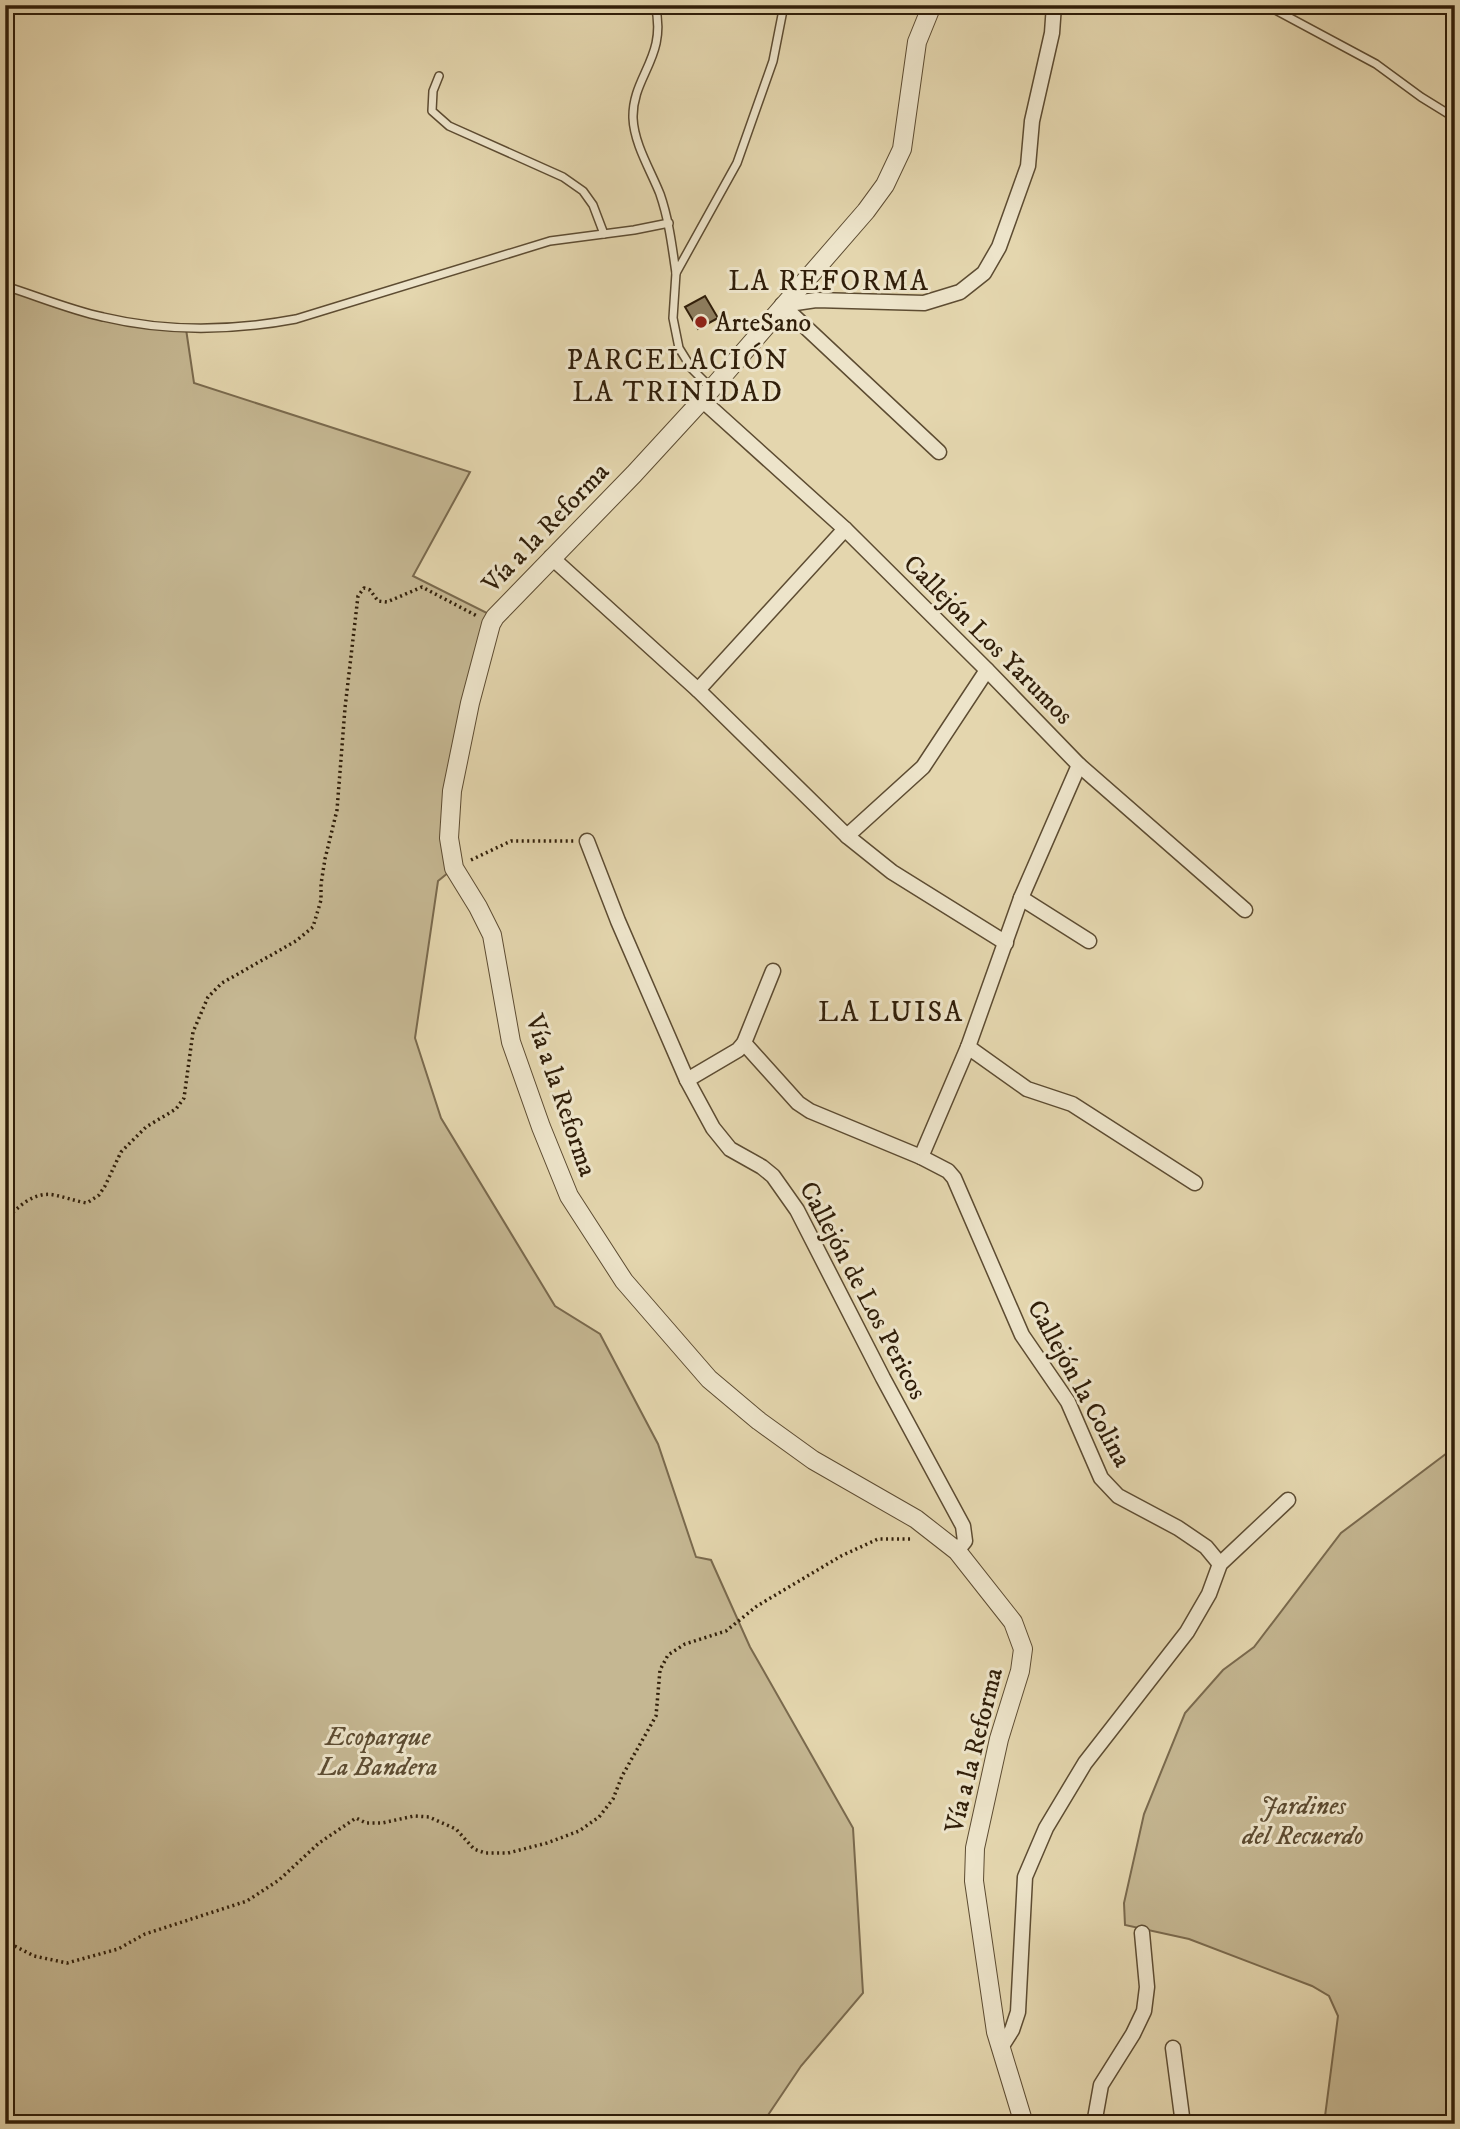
<svg xmlns="http://www.w3.org/2000/svg" width="1460" height="2129" font-family="'IM FELL DW Pica',serif">
<style>
.green{fill:#c5b792;stroke:#7a6a4e;stroke-width:2}
.building{fill:#8e7e5f;stroke:#301e09;stroke-width:2}
.lines{fill:none;stroke-linecap:round;stroke-linejoin:round}
.service-casing{stroke:#5d4c32;stroke-width:10}
.minor-casing{stroke:#5d4c32;stroke-width:17}
.tertiary-casing{stroke:#5d4c32;stroke-width:20}
.path{stroke:#301e09;stroke-width:3.5;stroke-dasharray:2 3.5;stroke-linecap:butt}
.service{stroke:#ede4ca;stroke-width:7}
.minor{stroke:#ede4ca;stroke-width:14}
.tertiary{stroke:#ede4ca;stroke-width:18}
.poi-dot{fill:#8f2418;stroke:#ede4ca;stroke-width:2.5}
.labels{text-anchor:middle;stroke-width:6;stroke-linejoin:round;paint-order:stroke}
.poi-label{font-size:26px;fill:#301e09;stroke:#ede4ca;text-anchor:start}
.street-label{font-size:26px;fill:#301e09;stroke:#ede4ca}
.park-label{font-size:26px;font-style:italic;fill:#5d4c32;stroke:#ede4ca}
.neighbourhood-label{font-size:28px;letter-spacing:2px;fill:#301e09;stroke:#ede4ca}
</style>
<rect width="100%" height="100%" fill="#e4d6ae"/>
<filter id="stains"><feTurbulence type="fractalNoise" baseFrequency=".00286" numOctaves="4"/><feColorMatrix values="0 0 0 0 .2 0 0 0 0 .09 0 0 0 0 .02 0 0 0 .5 -.17"/></filter>
<radialGradient id="worn" r=".72"><stop offset=".6" stop-color="#630" stop-opacity="0"/><stop offset="1" stop-color="#630" stop-opacity=".3"/></radialGradient>
<g class="green">
<polygon points="5,286 103,317 186,329 194,383 470,472 413,576 495,617 452,791 454,868 438,881 415,1038 441,1118 555,1306 600,1334 658,1444 696,1557 711,1560 750,1647 853,1828 863,1993 801,2066 762,2124 5,2124"/>
<polygon points="1455,1447 1455,2124 1324,2124 1338,2016 1329,1996 1312,1986 1189,1939 1125,1925 1124,1903 1144,1814 1185,1713 1223,1670 1254,1647 1341,1533"/>
</g>
<polygon class="building" points="705,296 718,318 698,329 685,307"/>
<g class="lines">
<defs>
<g id="service">
<path d="M 655,5 C 668,57 632,76 633,118 C 634,144 651,171 660,194 C 669,220 672,246 676,273"/>
<polyline points="1266,5 1376,64 1421,97 1455,118"/>
<polyline points="439,76 433,91 432,111 449,126 563,177 583,191 593,205 604,234"/>
<path d="M 5,286 C 37,296 70,310 103,317 C 166,332 232,331 296,319 L 550,241 L 634,230 L 669,223"/>
<polyline points="711,388 692,369 679,348 673,318 676,273 737,163 773,61 784,5"/>
</g>
<g id="minor">
<polyline points="782,305 816,300 924,303 960,292 984,273 999,247 1028,166 1032,121 1052,33 1054,5"/>
<polyline points="782,305 939,452"/>
<polyline points="702,400 845,529 987,670 1079,765 1245,910"/>
<polyline points="551,557 698,690 847,836 892,872 1006,943"/>
<polyline points="698,690 845,529"/>
<polyline points="1079,765 1021,898 968,1047 921,1157 948,1171 954,1178 1022,1335 1068,1402 1101,1478 1118,1496 1178,1528 1206,1547 1220,1564"/>
<polyline points="847,836 923,767 987,670"/>
<polyline points="587,841 618,921 687,1080 713,1128 730,1149 762,1167 773,1176 797,1210 883,1378 963,1526 965,1541 957,1551"/>
<polyline points="1021,898 1089,941"/>
<polyline points="744,1043 798,1103 810,1111 921,1157"/>
<polyline points="968,1047 1027,1089 1072,1104 1195,1183"/>
<polyline points="687,1080 738,1050 744,1043 773,971"/>
<polyline points="1173,2048 1183,2124"/>
<polyline points="1000,2049 1012,2030 1018,2012 1025,1877 1046,1828 1085,1763 1187,1632 1209,1594 1220,1564 1288,1500"/>
<polyline points="1094,2124 1101,2085 1133,2034 1144,2011 1147,1987 1142,1933"/>
</g>
<polyline id="tertiary" points="932,5 917,42 902,149 885,185 866,211 702,400 634,474 495,617 491,624 470,703 452,791 449,838 454,868 478,907 492,935 511,1042 541,1127 569,1196 624,1281 709,1379 759,1421 813,1460 916,1519 957,1551 1013,1622 1023,1649 1020,1671 999,1739 975,1848 974,1881 996,2032 1024,2124"/>
</defs>
<use href="#service" class="service-casing"/>
<use href="#minor" class="minor-casing"/>
<use href="#tertiary" class="tertiary-casing"/>
<g class="path">
<polyline points="471,860 511,841 574,841"/>
<path d="M 5,1220 C 18,1207 34,1191 54,1195 C 65,1197 75,1201 87,1203 L 99,1195 L 105,1186 L 121,1152 L 146,1127 L 176,1109 L 184,1098 L 193,1032 L 208,997 L 222,983 L 296,941 L 313,927 L 321,900 L 321,884 L 325,859 L 337,810 L 345,708 L 358,596 L 364,588 L 370,590 L 378,601 L 387,602 L 422,587 L 477,616"/>
<polyline points="5,1941 34,1956 67,1963 118,1949 145,1934 247,1901 279,1880 319,1843 356,1818 366,1823 382,1823 414,1816 429,1817 456,1829 474,1849 485,1853 508,1853 547,1843 579,1831 599,1817 613,1799 622,1776 656,1716 660,1670 668,1655 685,1644 726,1631 757,1606 841,1556 878,1539 911,1539"/>
</g>
<use href="#service" class="service"/>
<use href="#minor" class="minor"/>
<use href="#tertiary" class="tertiary"/>
</g>
<circle class="poi-dot" cx="701" cy="322" r="7"/>
<g class="labels">
<g class="poi-label">
<text x="715" y="331">ArteSano</text>
</g>
<g class="street-label">
<text transform="translate(545 527) rotate(-46)" y="9">Vía a la Reforma</text>
<text transform="translate(989 639) rotate(45)" y="9">Callejón Los Yarumos</text>
<text transform="translate(562 1095) rotate(71)" y="9">Vía a la Reforma</text>
<text transform="translate(864 1290) rotate(62)" y="9">Callejón de Los Pericos</text>
<text transform="translate(1080 1383) rotate(61)" y="9">Callejón la Colina</text>
<text transform="translate(973 1750) rotate(-76)" y="9">Vía a la Reforma</text>
</g>
<g class="park-label">
<text x="378" y="1745">Ecoparque<tspan x="378" dy="30">La Bandera</tspan></text>
<text x="1303" y="1814">Jardines<tspan x="1303" dy="30">del Recuerdo</tspan></text>
</g>
<g class="neighbourhood-label">
<text x="829" y="290">LA REFORMA</text>
<text x="678" y="369">PARCELACIÓN<tspan x="678" dy="32">LA TRINIDAD</tspan></text>
<text x="891" y="1021">LA LUISA</text>
</g>
</g>
<rect width="1460" height="2129" fill="none" stroke="#e4d6ae" stroke-width="28"/>
<rect x="7" y="7" width="1446" height="2115" fill="none" stroke="#301e09" stroke-width="3.5"/>
<rect x="14" y="14" width="1432" height="2101" fill="none" stroke="#301e09" stroke-width="2"/>
<rect width="100%" height="100%" filter="url(#stains)"/>
<rect width="100%" height="100%" fill="url(#worn)"/>
</svg>
